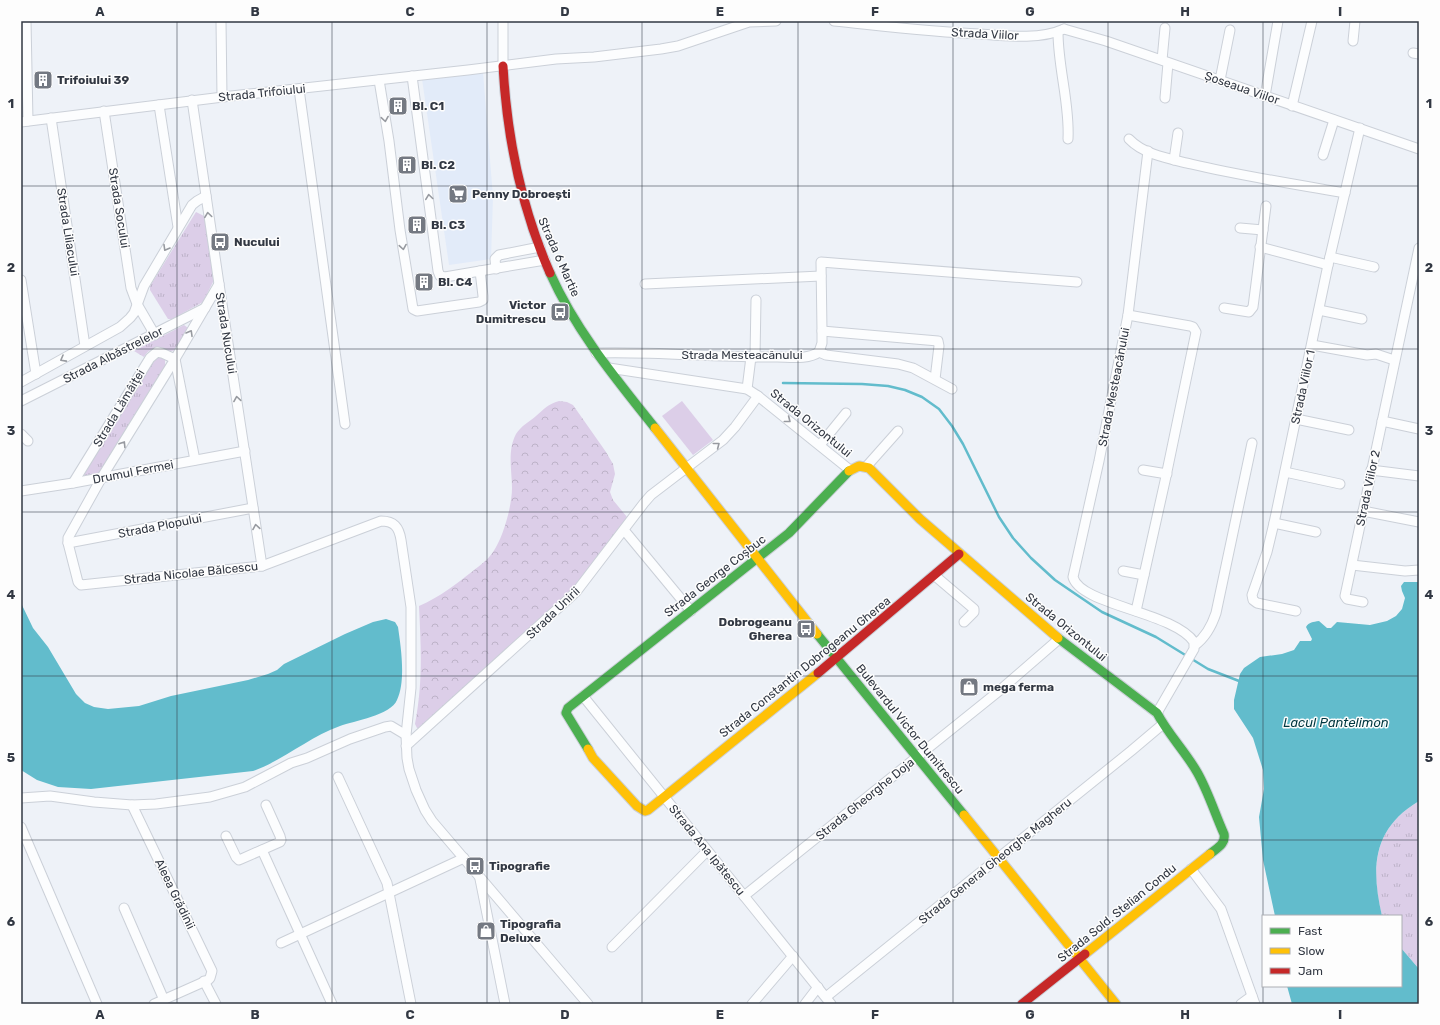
<svg xmlns="http://www.w3.org/2000/svg" width="1440" height="1025" font-family="Rubik,sans-serif">
<style>
.built{fill:#e2ebf9}
.grass{fill:url(#grass-tufts)}
.forest{fill:url(#forest-crowns)}
.pitch{fill:#dccee8}
.water{fill:#62bccc}
.lines{fill:none;stroke-linecap:round;stroke-linejoin:round}
.stream{stroke:#62bccc;stroke-width:2.5}
.street-casing{stroke:#cbd0d8;stroke-width:11}
.fast-casing{stroke:#cbd0d8;stroke-width:11}
.slow-casing{stroke:#cbd0d8;stroke-width:11}
.jam-casing{stroke:#cbd0d8;stroke-width:11}
.street{stroke:#fcfdfe;stroke-width:9}
.fast{stroke:#4caf50;stroke-width:9}
.slow{stroke:#ffc107;stroke-width:9}
.jam{stroke:#c62828;stroke-width:9}
.oneway{stroke:#979aa0}
.grid{fill:none;stroke:#323843;stroke-width:1;stroke-opacity:0.55}
.labels{text-anchor:middle;stroke-width:3;stroke-linejoin:round;paint-order:stroke}
.street-label{font-size:12px;fill:#323843;stroke:#fdfdfd}
.poi-label{font-size:12px;font-weight:bold;fill:#323843;stroke:#fdfdfd;text-anchor:start}
.water-label{font-size:13px;font-style:italic;fill:#003740;stroke:#fdfdfd}
.neatline{fill:none;stroke:#323843;stroke-width:1.5}
.grid-label{font-size:13px;text-anchor:middle;font-weight:bold;fill:#323843}
</style>
<defs>
<pattern id="grass-tufts" width="24" height="20" patternUnits="userSpaceOnUse"><rect width="24" height="20" fill="#dccee8"/><path d="M3 7l-1-3M5 7V3M7 7l1-3M15 17l-1-3M17 17v-4M19 17l1-3" fill="none" stroke="#bdb2c8"/></pattern>
<pattern id="forest-crowns" width="20" height="18" patternUnits="userSpaceOnUse"><rect width="20" height="18" fill="#dccee8"/><path d="M2 6a3 3 0 1 1 6 0M12 15a3 3 0 1 1 6 0" fill="none" stroke="#bdb2c8"/></pattern>
</defs>
<rect width="100%" height="100%" fill="#eef2f8"/>
<polygon class="built" points="483,72 493,197 491,259 449,265 422,79"/>
<g class="grass">
<polygon points="196,212 204,216 214,280 203,302 172,319 168,319 150,290 150,286"/>
<path d="M 184,325 L 188,328 L 188,330 L 176,350 C 163,355 154,340 144,357 L 134,351 Z"/>
<polygon points="159,357 165,360 165,367 98,475 82,477 152,361"/>
<path d="M 1419,801 L 1419,969 L 1401,948 L 1401,916 L 1382,916 C 1371,868 1372,829 1419,801 Z"/>
</g>
<path class="forest" d="M 559,401 L 567,402 L 573,405 L 606,452 L 613,464 L 615,474 L 610,492 L 613,500 L 627,517 L 624,522 L 574,587 L 557,605 L 419,728 L 417,728 L 415,724 C 423,682 421,648 419,606 C 440,597 456,584 473,571 C 480,565 488,560 493,552 C 503,538 512,506 512,488 C 512,471 507,451 516,434 C 521,426 529,422 536,416 C 544,409 548,404 559,401 Z"/>
<polygon class="pitch" points="682,401 713,440 693,455 662,416"/>
<g class="water">
<path d="M 1404,582 L 1419,582 L 1419,801 C 1372,829 1371,868 1382,916 L 1275,916 L 1263,860 L 1259,817 L 1264,789 L 1263,770 L 1253,738 L 1234,709 L 1234,700 L 1240,674 L 1244,668 L 1260,657 L 1282,654 L 1294,650 L 1300,641 L 1311,641 L 1312,639 L 1306,627 C 1309,622 1313,622 1319,621 L 1327,628 L 1331,628 L 1337,622 L 1370,625 L 1387,621 L 1396,616 L 1402,609 L 1405,598 L 1402,591 L 1401,586 Z"/>
<path d="M 21,603 L 33,628 L 48,647 L 76,694 L 85,703 L 94,707 L 108,709 L 139,706 L 171,696 L 248,680 L 268,674 L 277,670 L 284,664 L 345,634 L 373,622 L 386,619 L 395,622 L 398,627 C 401,648 406,681 397,700 C 391,715 354,721 340,726 C 309,737 284,760 253,771 L 91,789 L 58,787 L 37,780 L 21,770 Z"/>
<polygon points="1401,948 1419,969 1419,1004 1292,1004 1287,986 1401,986"/>
</g>
<g class="lines">
<polyline class="stream" points="783,383 862,384 888,386 905,390 922,397 939,409 952,426 963,444 999,517 1013,538 1031,558 1055,580 1102,612 1156,637 1208,669 1239,681"/>
<defs>
<g id="street">
<polyline points="26,21 28,121"/>
<polyline points="221,21 222,97"/>
<polyline points="503,21 503,66"/>
<path d="M 834,21 C 883,26 931,32 980,34 C 1006,36 1040,40 1064,29"/>
<polyline points="1064,29 1106,41 1419,149"/>
<path d="M 1058,32 C 1058,68 1070,104 1068,139"/>
<polyline points="1353,41 1355,21"/>
<polyline points="1413,53 1419,54"/>
<polyline points="1162,60 1165,28"/>
<polyline points="379,80 389,141 400,230 413,309 417,311 479,302 483,300 483,296 480,271 445,277 440,276 438,271 412,76"/>
<polyline points="1220,80 1230,30"/>
<polyline points="299,89 345,424"/>
<polyline points="1265,96 1278,21"/>
<polyline points="1165,98 1168,63"/>
<polyline points="192,100 219,284 262,566"/>
<polyline points="159,105 178,227"/>
<polyline points="1292,106 1312,21"/>
<polyline points="104,111 131,288 137,304 155,335"/>
<polyline points="51,118 85,346"/>
<polyline points="21,122 231,96 468,70 556,59 594,57 661,49 678,46 749,22 776,21"/>
<path d="M 1129,139 C 1144,155 1171,159 1191,164 C 1242,176 1293,184 1345,193"/>
<path d="M 1148,151 L 1128,315 L 1099,461 L 1073,577 C 1080,605 1174,612 1194,642 L 1194,649 L 1157,713"/>
<polyline points="1323,155 1334,120"/>
<polyline points="1174,160 1178,133"/>
<polyline points="1240,228 1263,230"/>
<polyline points="1260,247 1328,265"/>
<polyline points="1330,257 1374,267"/>
<polyline points="496,269 495,259 499,255 540,247"/>
<polyline points="480,271 545,260"/>
<polyline points="21,280 36,374"/>
<path d="M 219,284 L 175,359 L 102,477 L 68,538 L 68,543 L 78,582 L 81,585 L 262,566 L 381,521 C 394,521 399,527 401,540 L 411,607 L 411,688 L 406,735 L 407,758 L 409,769 L 416,790 L 425,810 L 432,821 L 588,1004"/>
<polyline points="645,284 821,276"/>
<polyline points="1224,308 1249,312 1253,307 1266,206"/>
<polyline points="1319,310 1362,319"/>
<polyline points="1128,315 1190,326 1193,327 1196,332 1165,481 1136,611"/>
<polyline points="822,331 938,341 939,346 935,379"/>
<polyline points="1312,345 1367,355 1376,354 1394,360"/>
<polyline points="819,352 822,343 822,331 821,262 1077,282"/>
<polyline points="819,352 826,355 898,364 913,368 952,389"/>
<path d="M 596,353 C 656,351 717,358 777,357 C 789,357 808,360 819,352"/>
<polyline points="755,357 756,300"/>
<polyline points="609,368 747,389 758,396 850,470"/>
<polyline points="21,382 120,327 130,318 134,313 144,286 192,205 197,201 206,196"/>
<polyline points="747,389 751,357"/>
<polyline points="21,401 205,308"/>
<polyline points="1296,419 1349,430"/>
<polyline points="1382,421 1419,429"/>
<polyline points="21,434 28,441"/>
<polyline points="820,445 846,413"/>
<polyline points="866,467 898,431"/>
<polyline points="1143,470 1167,474"/>
<polyline points="1371,470 1419,476"/>
<polyline points="1285,472 1340,484"/>
<polyline points="73,483 150,358 157,352 162,353 175,359 195,460"/>
<polyline points="21,491 73,483 245,451"/>
<polyline points="1363,511 1419,522"/>
<polyline points="1274,523 1316,532"/>
<polyline points="624,530 691,611"/>
<polyline points="68,543 253,508"/>
<polyline points="1352,565 1405,571 1419,570"/>
<polyline points="1123,571 1144,575"/>
<polyline points="934,575 974,609 974,612 964,622"/>
<polyline points="1363,602 1347,599 1345,596 1419,248"/>
<polyline points="1296,611 1257,603 1253,600 1252,595 1267,552 1274,523 1328,265 1360,128"/>
<path d="M 1195,645 C 1206,637 1212,625 1216,613 L 1252,443"/>
<polyline points="583,696 831,1004"/>
<polyline points="406,746 576,592 644,503 651,495 723,440 735,427 758,396"/>
<polyline points="338,777 387,883 411,1004"/>
<polyline points="21,798 50,796 94,802 132,805 156,804 210,797 245,787 291,763 307,758 350,739 385,727 391,726 406,735"/>
<polyline points="132,805 212,971 210,978 208,980 154,1004"/>
<polyline points="21,827 97,1004"/>
<polyline points="226,836 236,857 239,860 280,842 281,840 280,836 266,805"/>
<polyline points="262,850 332,1004"/>
<polyline points="1191,869 1221,909 1255,1004"/>
<polyline points="480,879 505,1004"/>
<polyline points="744,896 999,691 1059,639"/>
<polyline points="124,908 164,1000"/>
<polyline points="281,943 464,858"/>
<polyline points="612,947 707,851"/>
<polyline points="204,981 216,1004"/>
<polyline points="826,997 1131,751 1163,724"/>
<polyline points="752,1004 793,956"/>
<polyline points="805,1004 818,987"/>
<polyline points="1241,1004 1252,996"/>
</g>
<g id="fast">
<path d="M 550,273 C 576,331 616,379 655,428"/>
<polyline points="817,634 964,815"/>
<path d="M 1058,638 L 1157,713 C 1168,734 1185,751 1197,772 C 1208,791 1215,814 1224,834 C 1226,844 1217,848 1210,854"/>
<polyline points="588,749 566,713 568,708 789,533 849,471"/>
</g>
<g id="slow">
<polyline points="655,428 817,634"/>
<polyline points="849,471 859,466 869,468 920,519 1058,638"/>
<polyline points="588,749 593,758 637,806 645,811 648,810 818,673"/>
<polyline points="964,815 1116,1004"/>
<polyline points="1085,954 1210,854"/>
</g>
<g id="jam">
<path d="M 503,66 C 507,138 521,207 550,273"/>
<polyline points="818,673 959,554"/>
<polyline points="1022,1004 1085,954"/>
</g>
</defs>
<use href="#street" class="street-casing"/>
<use href="#fast" class="fast-casing"/>
<use href="#slow" class="slow-casing"/>
<use href="#jam" class="jam-casing"/>
<use href="#street" class="street"/>
<use href="#fast" class="fast"/>
<use href="#slow" class="slow"/>
<use href="#jam" class="jam"/>
</g>
<defs><path id="oneway-chevron" d="M-2-3.5L2.5 0L-2 3.5" fill="none" stroke-width="1.6" stroke-linecap="round" stroke-linejoin="round"/></defs>
<g class="oneway">
<use href="#oneway-chevron" transform="translate(385 119) rotate(81)"/>
<use href="#oneway-chevron" transform="translate(429 197) rotate(-98)"/>
<use href="#oneway-chevron" transform="translate(208 215) rotate(-98)"/>
<use href="#oneway-chevron" transform="translate(403 247) rotate(81)"/>
<use href="#oneway-chevron" transform="translate(166 248) rotate(120)"/>
<use href="#oneway-chevron" transform="translate(190 333) rotate(-60)"/>
<use href="#oneway-chevron" transform="translate(63 359) rotate(151)"/>
<use href="#oneway-chevron" transform="translate(237 399) rotate(-99)"/>
<use href="#oneway-chevron" transform="translate(788 420) rotate(38)"/>
<use href="#oneway-chevron" transform="translate(123 444) rotate(-58)"/>
<use href="#oneway-chevron" transform="translate(717 445) rotate(-38)"/>
<use href="#oneway-chevron" transform="translate(256 527) rotate(-99)"/>
</g>
<path class="grid" d="M 177,21 L 177,1004M 332,21 L 332,1004M 487,21 L 487,1004M 642,21 L 642,1004M 798,21 L 798,1004M 953,21 L 953,1004M 1108,21 L 1108,1004M 1263,21 L 1263,1004M 21,186 L 1419,186M 21,349 L 1419,349M 21,512 L 1419,512M 21,676 L 1419,676M 21,840 L 1419,840"/>
<defs>
<symbol id="building-square" viewBox="-11 -11 22 22"><rect x="-9" y="-9" width="18" height="18" rx="4" fill="#747982" stroke="#fdfdfd"/><path d="M-4-6H4V6H1V3H-1V6H-4ZM-2.5-4.3h1.7v1.8h-1.7ZM.8-4.3h1.7v1.8H.8ZM-2.5-1h1.7V.8h-1.7ZM.8-1h1.7V.8H.8Z" fill="#fff"/></symbol>
<symbol id="supermarket-square" viewBox="-11 -11 22 22"><rect x="-9" y="-9" width="18" height="18" rx="4" fill="#747982" stroke="#fdfdfd"/><path d="M-6-5.5h2.5l.6 2H6L4.5 2H-2.5L-4.4-4H-6ZM-1.5 3.2a1.3 1.3 0 1 0 .1 0ZM3 3.2a1.3 1.3 0 1 0 .1 0Z" fill="#fff"/></symbol>
<symbol id="bus-square" viewBox="-11 -11 22 22"><rect x="-9" y="-9" width="18" height="18" rx="4" fill="#747982" stroke="#fdfdfd"/><path d="M-5-6H5V4H4V6H2V4H-2V6H-4V4H-5ZM-3.5-4V0h7V-4ZM-3.5 1.2v1.5H-2V1.2ZM2 1.2v1.5H3.5V1.2Z" fill="#fff"/></symbol>
<symbol id="shop-square" viewBox="-11 -11 22 22"><rect x="-9" y="-9" width="18" height="18" rx="4" fill="#747982" stroke="#fdfdfd"/><path d="M-5-2.5h2.3a2.7 3.5 0 0 1 5.4 0H5L5.5 6h-11ZM-1.5-2.5h3a1.5 2.3 0 0 0-3 0Z" fill="#fff"/></symbol>
</defs>
<g fill-rule="evenodd">
<use href="#building-square" x="32" y="69" width="22" height="22"/>
<use href="#building-square" x="387" y="95" width="22" height="22"/>
<use href="#building-square" x="396" y="154" width="22" height="22"/>
<use href="#supermarket-square" x="447" y="183" width="22" height="22"/>
<use href="#building-square" x="406" y="214" width="22" height="22"/>
<use href="#bus-square" x="209" y="231" width="22" height="22"/>
<use href="#building-square" x="413" y="271" width="22" height="22"/>
<use href="#bus-square" x="549" y="301" width="22" height="22"/>
<use href="#bus-square" x="795" y="618" width="22" height="22"/>
<use href="#shop-square" x="958" y="676" width="22" height="22"/>
<use href="#bus-square" x="464" y="855" width="22" height="22"/>
<use href="#shop-square" x="475" y="920" width="22" height="22"/>
</g>
<g class="labels">
<g class="street-label">
<text transform="translate(985 34) rotate(3)" y="4">Strada Viilor</text>
<text transform="translate(1242 88) rotate(19)" y="4">Șoseaua Viilor</text>
<text transform="translate(262 93) rotate(-6)" y="4">Strada Trifoiului</text>
<text transform="translate(119 208) rotate(81)" y="4">Strada Socului</text>
<text transform="translate(68 232) rotate(81)" y="4">Strada Liliacului</text>
<text transform="translate(559 257) rotate(66)" y="4">Strada 6 Martie</text>
<text transform="translate(226 333) rotate(81)" y="4">Strada Nucului</text>
<text transform="translate(113 355) rotate(-27)" y="4">Strada Albăstrelelor</text>
<text x="742" y="359">Strada Mesteacănului</text>
<text transform="translate(1114 387) rotate(-79)" y="4">Strada Mesteacănului</text>
<text transform="translate(1303 387) rotate(-78)" y="4">Strada Viilor 1</text>
<text transform="translate(119 408) rotate(-59)" y="4">Strada Lămâiței</text>
<text transform="translate(811 423) rotate(39)" y="4">Strada Orizontului</text>
<text transform="translate(133 472) rotate(-11)" y="4">Drumul Fermei</text>
<text transform="translate(1368 488) rotate(-78)" y="4">Strada Viilor 2</text>
<text transform="translate(160 526) rotate(-11)" y="4">Strada Plopului</text>
<text transform="translate(191 573) rotate(-6)" y="4">Strada Nicolae Bălcescu</text>
<text transform="translate(715 576) rotate(-38)" y="4">Strada George Coșbuc</text>
<text transform="translate(553 613) rotate(-44)" y="4">Strada Unirii</text>
<text transform="translate(1066 627) rotate(39)" y="4">Strada Orizontului</text>
<text transform="translate(805 667) rotate(-39)" y="4">Strada Constantin Dobrogeanu Gherea</text>
<text transform="translate(910 729) rotate(51)" y="4">Bulevardul Victor Dumitrescu</text>
<text transform="translate(865 799) rotate(-39)" y="4">Strada Gheorghe Doja</text>
<text transform="translate(707 850) rotate(51)" y="4">Strada Ana Ipătescu</text>
<text transform="translate(995 861) rotate(-39)" y="4">Strada General Gheorghe Magheru</text>
<text transform="translate(175 894) rotate(64)" y="4">Aleea Grădinii</text>
<text transform="translate(1117 913) rotate(-39)" y="4">Strada Sold. Stelian Condu</text>
</g>
<g class="poi-label">
<text x="57" y="84">Trifoiului 39</text>
<text x="412" y="110">Bl. C1</text>
<text x="421" y="169">Bl. C2</text>
<text x="472" y="198">Penny Dobroești</text>
<text x="431" y="229">Bl. C3</text>
<text x="234" y="246">Nucului</text>
<text x="438" y="286">Bl. C4</text>
<text x="546" y="309" text-anchor="end">Victor<tspan x="546" dy="14">Dumitrescu</tspan></text>
<text x="792" y="626" text-anchor="end">Dobrogeanu<tspan x="792" dy="14">Gherea</tspan></text>
<text x="983" y="691">mega ferma</text>
<text x="489" y="870">Tipografie</text>
<text x="500" y="928">Tipografia<tspan x="500" dy="14">Deluxe</tspan></text>
</g>
<g class="water-label">
<text x="1336" y="727">Lacul Pantelimon</text>
</g>
</g>
<rect width="1440" height="1025" fill="none" stroke="#fdfdfd" stroke-width="44"/>
<rect x="1262" y="915" width="140" height="72" fill="#fdfdfd" stroke="#acaeb3"/>
<rect x="1270" y="928" width="20" height="6" fill="#4caf50" stroke="#acaeb3"/>
<text x="1298" y="935" font-size="12" fill="#323843">Fast</text>
<rect x="1270" y="948" width="20" height="6" fill="#ffc107" stroke="#acaeb3"/>
<text x="1298" y="955" font-size="12" fill="#323843">Slow</text>
<rect x="1270" y="968" width="20" height="6" fill="#c62828" stroke="#acaeb3"/>
<text x="1298" y="975" font-size="12" fill="#323843">Jam</text>
<rect x="22" y="22" width="1396" height="981" class="neatline"/>
<g class="grid-label">
<text x="100" y="16">A</text>
<text x="255" y="16">B</text>
<text x="410" y="16">C</text>
<text x="565" y="16">D</text>
<text x="720" y="16">E</text>
<text x="875" y="16">F</text>
<text x="1030" y="16">G</text>
<text x="1185" y="16">H</text>
<text x="1340" y="16">I</text>
<text x="11" y="108">1</text>
<text x="1429" y="108">1</text>
<text x="11" y="272">2</text>
<text x="1429" y="272">2</text>
<text x="11" y="435">3</text>
<text x="1429" y="435">3</text>
<text x="11" y="599">4</text>
<text x="1429" y="599">4</text>
<text x="11" y="762">5</text>
<text x="1429" y="762">5</text>
<text x="11" y="926">6</text>
<text x="1429" y="926">6</text>
<text x="100" y="1019">A</text>
<text x="255" y="1019">B</text>
<text x="410" y="1019">C</text>
<text x="565" y="1019">D</text>
<text x="720" y="1019">E</text>
<text x="875" y="1019">F</text>
<text x="1030" y="1019">G</text>
<text x="1185" y="1019">H</text>
<text x="1340" y="1019">I</text>
</g>
</svg>
